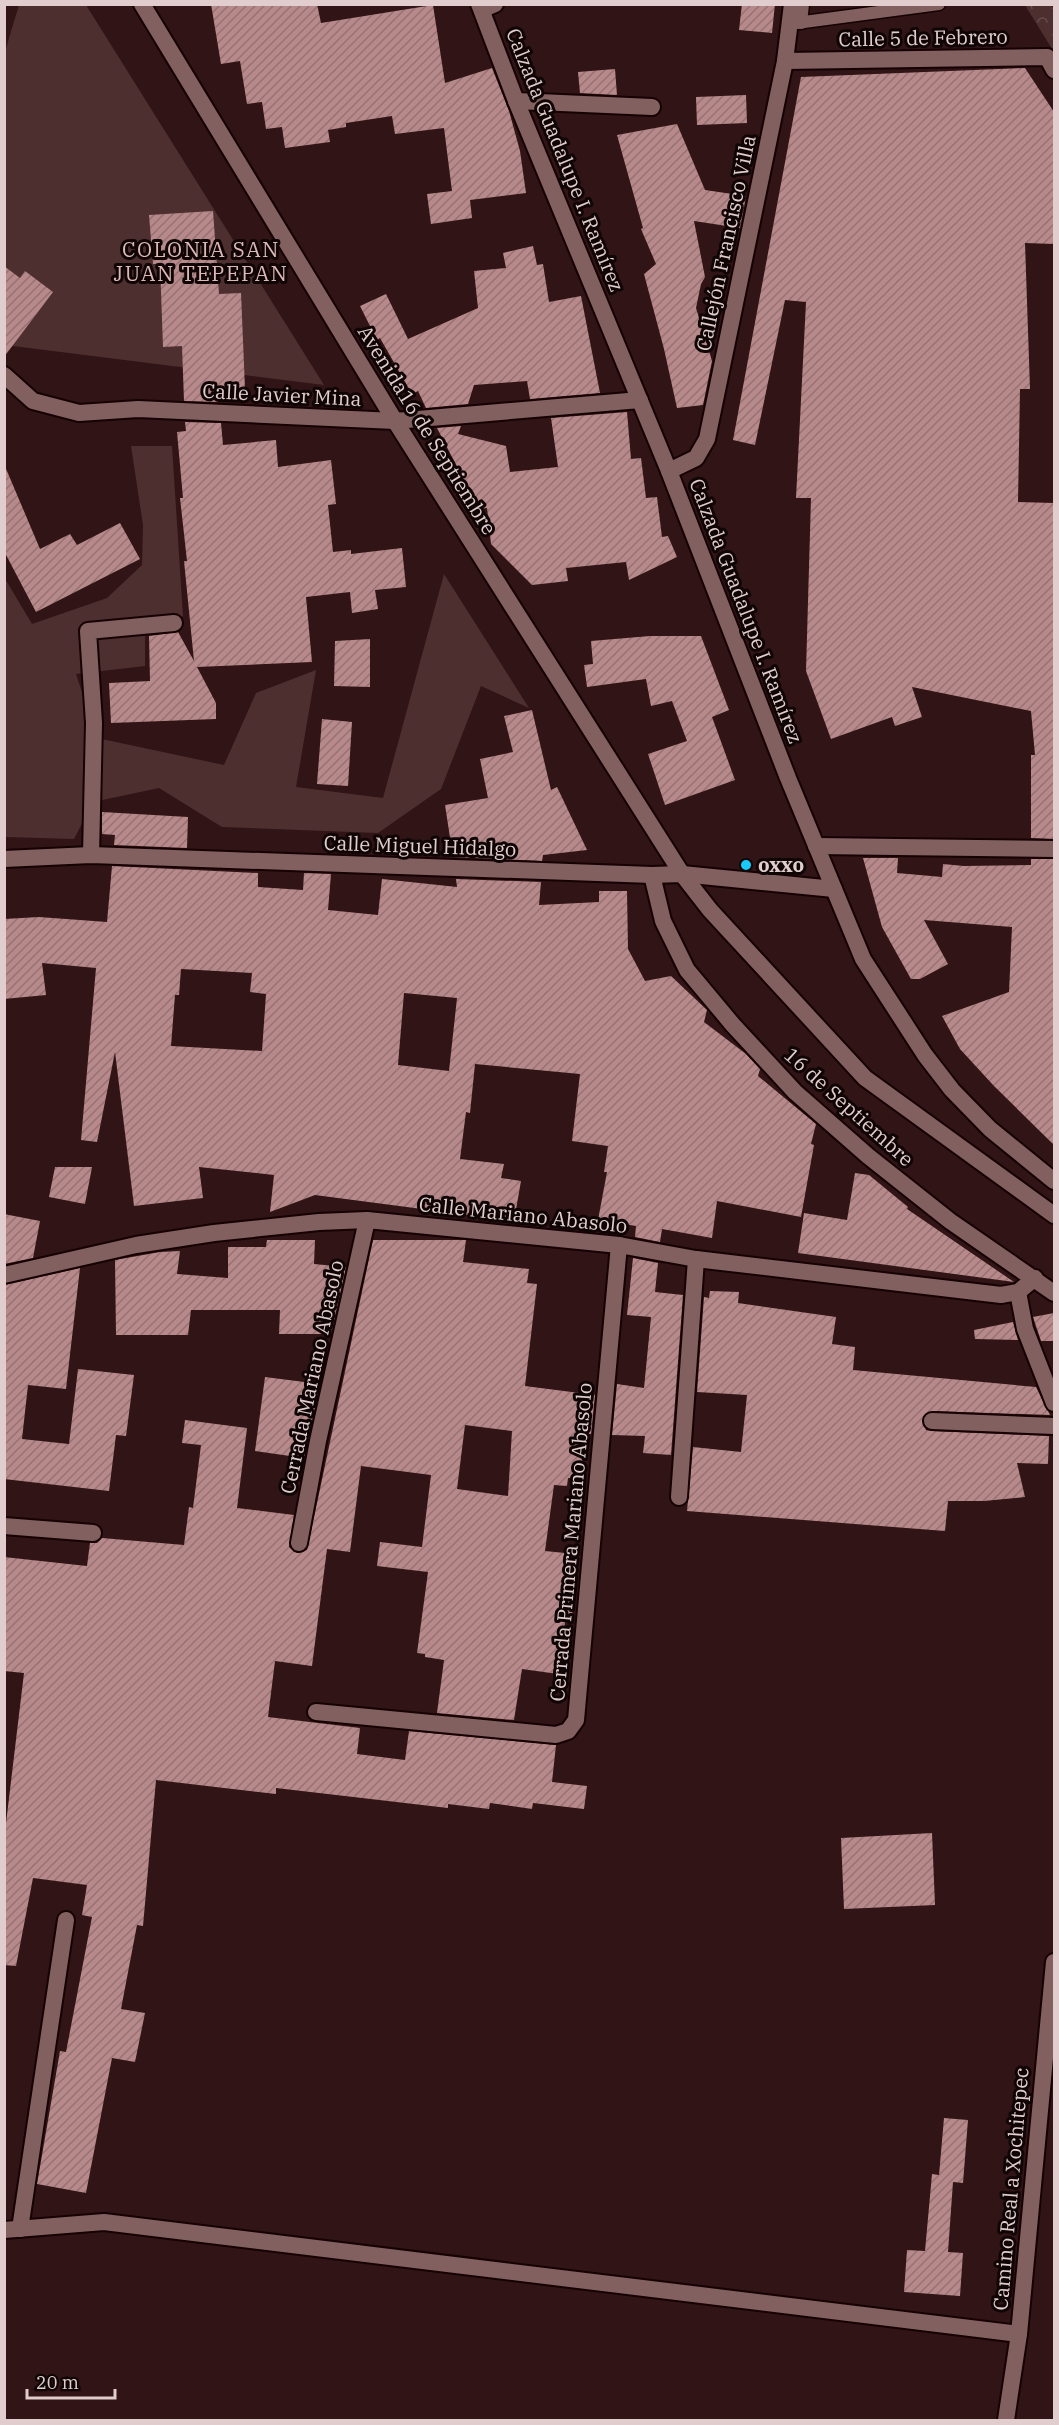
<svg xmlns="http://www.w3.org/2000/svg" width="1059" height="2425" font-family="'IBM Plex Serif',serif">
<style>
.green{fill:#4e2f30}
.forest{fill:url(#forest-crowns)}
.building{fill:url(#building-hatch);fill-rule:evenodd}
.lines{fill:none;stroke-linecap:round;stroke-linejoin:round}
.service-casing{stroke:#160203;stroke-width:15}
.minor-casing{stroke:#160203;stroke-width:20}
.tertiary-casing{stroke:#160203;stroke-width:20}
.secondary-casing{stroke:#160203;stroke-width:20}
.service{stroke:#826060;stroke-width:12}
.minor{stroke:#826060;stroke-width:16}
.tertiary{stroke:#826060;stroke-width:16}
.secondary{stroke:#826060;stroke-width:16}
.poi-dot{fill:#16cafb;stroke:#100505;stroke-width:2}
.labels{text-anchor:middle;stroke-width:6;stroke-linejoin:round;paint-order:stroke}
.street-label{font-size:20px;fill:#e1cdcd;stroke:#100505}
.poi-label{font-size:20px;font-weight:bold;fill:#e1cdcd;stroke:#100505;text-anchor:start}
.neighbourhood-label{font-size:21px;letter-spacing:1.5px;fill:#deb7b7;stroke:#100505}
</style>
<defs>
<pattern id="forest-crowns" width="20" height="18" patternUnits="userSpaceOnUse" patternTransform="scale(1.5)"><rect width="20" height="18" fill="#4e2f30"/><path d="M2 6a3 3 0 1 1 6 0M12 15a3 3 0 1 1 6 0" fill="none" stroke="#674c4d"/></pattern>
<pattern id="building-hatch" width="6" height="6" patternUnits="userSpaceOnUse" patternTransform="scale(1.5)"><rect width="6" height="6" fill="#b8898a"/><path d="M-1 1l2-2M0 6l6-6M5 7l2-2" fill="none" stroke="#957273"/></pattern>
</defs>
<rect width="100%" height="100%" fill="#301416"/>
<g class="green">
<polygon points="19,5 86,5 324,385 5,345 4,55"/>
<polygon points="131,446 172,446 183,616 145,632 145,666 76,674 97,738 224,765 256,693 316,670 296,787 383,798 444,574 529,708 481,686 441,789 378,833 222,827 159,788 93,802 74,839 5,837 4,577 32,624 107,598 142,565 143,525"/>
</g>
<polygon class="forest" points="1025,5 1051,5 1054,10 1054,52"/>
<g class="building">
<polygon points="211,4 317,4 321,23 433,5 445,83 492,68 509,111 520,151 526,193 470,200 472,218 431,224 427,194 452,191 444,128 395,134 392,116 346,123 346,127 328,130 330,142 285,148 282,127 266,129 262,102 247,104 240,61 221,64"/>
<polygon points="742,4 775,4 772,33 739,30"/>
<polygon points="1025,68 1054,112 1054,244 1025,243 1030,389 1020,389 1018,502 1054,503 1054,839 1031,838 1031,755 1035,755 1031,711 912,687 922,717 895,726 892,717 831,739 806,671 811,498 796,498 806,302 785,300 755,445 733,440 801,77"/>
<polygon points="615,69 617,95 580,93 578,72"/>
<polygon points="746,95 747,123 697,125 696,97"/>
<polygon points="677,124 705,190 746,196 740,228 694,221 705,277 701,284 696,308 712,361 703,405 677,408 664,349 644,274 656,264 641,229 643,228 617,135"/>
<polygon points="213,211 219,294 241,293 245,389 217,390 219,402 184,401 182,346 163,347 160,264 153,264 149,215"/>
<polygon points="533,246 537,265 543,264 549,302 581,296 600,393 530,399 527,381 474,385 468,404 426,408 418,391 412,394 380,338 377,340 360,306 386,294 408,339 478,308 474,271 506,268 503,253"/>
<polygon points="4,266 20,278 25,271 53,292 4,357"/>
<polygon points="627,412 631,459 641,458 646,498 657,497 662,537 668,536 677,557 629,580 626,562 566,568 568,581 532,585 491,544 487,508 479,509 437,428 461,426 458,434 506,446 510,472 558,467 551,418"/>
<polygon points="185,422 221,423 223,445 276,440 278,467 331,460 336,504 328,505 333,552 351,550 351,554 402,548 406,587 375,590 378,609 352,613 350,592 306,597 312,662 197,667 216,703 216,719 111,723 109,683 150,681 149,636 178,632 194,661 184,561 187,561 180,498 183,498 177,432 186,431"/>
<polygon points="4,464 40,549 70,534 77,545 120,523 140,559 36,612 4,551"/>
<polygon points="650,636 701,636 729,710 712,717 735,780 665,805 648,754 687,741 672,701 651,706 646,679 587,687 584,665 593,664 591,641"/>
<polygon points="370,639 370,687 334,686 335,641"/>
<polygon points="532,710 551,790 557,787 587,850 543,855 542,861 453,857 445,805 488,798 480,759 513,752 504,716"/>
<polygon points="322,719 352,722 348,786 317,784"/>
<polygon points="102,812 188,817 187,848 114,845 115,835 102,834"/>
<polygon points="863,858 898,858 897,873 942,877 943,864 964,866 1031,865 1031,859 1054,859 1054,1145 994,1086 960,1049 942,1016 1009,992 1012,927 924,920 948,964 920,979 911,979 882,927"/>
<path d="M 112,866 L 258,873 L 258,887 L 303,890 L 304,873 L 331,874 L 328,910 L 378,915 L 382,879 L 457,887 L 456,879 L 541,882 L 539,905 L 599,902 L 599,891 L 627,891 L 628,949 L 645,981 L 671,976 L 707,1010 L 704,1022 L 746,1054 L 760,1069 L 758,1076 L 816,1124 L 811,1144 L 814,1145 L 801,1217 L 717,1201 L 712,1238 L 662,1229 L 660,1242 L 635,1237 L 636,1226 L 598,1220 L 607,1172 L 604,1172 L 608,1146 L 572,1141 L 580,1074 L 475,1064 L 470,1113 L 466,1112 L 460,1159 L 504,1164 L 501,1178 L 521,1181 L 514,1221 L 315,1195 L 270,1212 L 274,1175 L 199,1167 L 203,1198 L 134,1206 L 115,1052 L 97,1142 L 81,1140 L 96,968 L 42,963 L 46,995 L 4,999 L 4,919 L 39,917 L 107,922 ZM 181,969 L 252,973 L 250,992 L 266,994 L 262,1051 L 171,1046 L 175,995 L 179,995 ZM 404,993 L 457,998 L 449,1071 L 398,1065 Z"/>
<polygon points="55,1167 92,1167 85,1204 49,1197"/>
<polygon points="855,1173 869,1175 908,1207 907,1209 1014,1282 798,1253 804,1213 847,1220"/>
<polygon points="4,1214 40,1221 33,1258 4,1264"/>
<polygon points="267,1240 315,1240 314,1264 346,1267 331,1334 279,1334 280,1310 191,1310 188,1335 116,1335 115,1260 160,1252 180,1251 177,1274 228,1278 228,1247 266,1247"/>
<path d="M 373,1240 L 466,1240 L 463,1262 L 529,1269 L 527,1283 L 537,1284 L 525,1386 L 595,1395 L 591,1434 L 585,1434 L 581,1479 L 568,1478 L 567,1486 L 554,1485 L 545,1551 L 565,1553 L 563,1574 L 577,1575 L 572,1616 L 566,1615 L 558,1674 L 522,1669 L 514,1720 L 437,1713 L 444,1660 L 425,1657 L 425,1654 L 417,1653 L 428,1572 L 377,1566 L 380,1542 L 422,1547 L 431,1475 L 361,1466 L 350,1552 L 327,1549 L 312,1666 L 275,1661 L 268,1717 L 360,1728 L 357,1754 L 405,1760 L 409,1731 L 556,1745 L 552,1782 L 587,1786 L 584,1809 L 533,1803 L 532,1809 L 490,1803 L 489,1809 L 448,1804 L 448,1808 L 276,1788 L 276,1794 L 156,1780 L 143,1926 L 137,1925 L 121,2009 L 145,2013 L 135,2062 L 112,2058 L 86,2193 L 37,2184 L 60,2051 L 66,2052 L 92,1917 L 82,1915 L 87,1885 L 33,1878 L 16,1966 L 4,1965 L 4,1840 L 24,1673 L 4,1671 L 4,1557 L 87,1566 L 90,1543 L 97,1543 L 102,1538 L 184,1545 L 189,1507 L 193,1508 L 201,1445 L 182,1443 L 185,1420 L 247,1428 L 237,1508 L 294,1515 L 289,1547 L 297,1553 L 307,1550 ZM 465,1425 L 512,1431 L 508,1496 L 457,1489 Z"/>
<polygon points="633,1258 658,1263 655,1292 683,1295 671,1455 643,1453 645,1436 612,1435 617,1384 644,1388 651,1317 627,1315"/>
<polygon points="80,1268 66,1389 28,1385 22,1439 69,1444 78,1369 134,1375 126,1436 116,1435 109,1491 4,1479 4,1285"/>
<polygon points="710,1291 739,1292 738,1303 836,1317 832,1344 855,1347 853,1370 1036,1387 1050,1415 932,1411 924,1415 922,1421 926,1430 932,1431 1049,1436 1048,1464 1017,1463 1025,1497 984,1501 948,1501 945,1531 687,1511 693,1447 741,1452 747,1395 697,1392 704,1297 709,1298"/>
<polygon points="1054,1313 1053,1341 1041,1341 1033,1317"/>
<polygon points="1013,1322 1018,1340 975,1339 974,1330"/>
<polygon points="265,1377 320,1384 304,1458 255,1451"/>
<polygon points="932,1833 935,1905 844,1909 841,1838"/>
<polygon points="944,2118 968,2120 963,2183 953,2182 948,2252 963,2253 960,2296 904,2292 907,2250 925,2251 932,2174 939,2175"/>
</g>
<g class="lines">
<defs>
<g id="service">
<polyline points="801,23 803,4"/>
<polyline points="789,24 939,4"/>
</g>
<g id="minor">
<polyline points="483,9 495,4"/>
<polyline points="785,61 1047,57 1054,70"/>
<polyline points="516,101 652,107"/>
<polyline points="4,375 33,401 79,413 138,409 395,421 640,400"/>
<polyline points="669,471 696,458 707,439 785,61 792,4"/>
<polyline points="816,846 1054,849"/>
<polyline points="91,855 94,723 88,631 174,623"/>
<polyline points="652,875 663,921 687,970 733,1025 795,1092 868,1156 950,1221 1054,1293"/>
<polyline points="4,1275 136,1245 214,1233 319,1222 367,1220 619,1245 696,1259 1001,1295 1018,1292 1035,1278"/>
<polyline points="1018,1292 1025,1329 1054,1403"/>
<polyline points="932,1421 1054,1426"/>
<polyline points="679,1497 696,1259"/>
<polyline points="4,1526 93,1533"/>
<polyline points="299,1543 318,1441 367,1220"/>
<polyline points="316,1712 556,1735 568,1731 576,1720 619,1245"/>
<polyline points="20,2229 66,1920"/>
<polyline points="4,2230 104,2222 1019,2334"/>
<polyline points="1006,2420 1019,2334 1054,1962"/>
</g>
<polyline id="tertiary" points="4,859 91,855 652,875 682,874 834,889"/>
<g id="secondary">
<polyline points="142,4 395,421 682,874 710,910 865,1078 1054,1215"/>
<polyline points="479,4 516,101 669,471 788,778 863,959 925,1055 952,1090 990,1129 1054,1181"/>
</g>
</defs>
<use href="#service" class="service-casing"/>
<use href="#minor" class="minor-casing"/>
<use href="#tertiary" class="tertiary-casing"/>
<use href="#secondary" class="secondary-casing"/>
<use href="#service" class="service"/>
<use href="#minor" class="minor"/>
<use href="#tertiary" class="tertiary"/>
<use href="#secondary" class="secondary"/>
</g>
<circle class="poi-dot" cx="746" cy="865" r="6"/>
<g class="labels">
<g class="street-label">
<text transform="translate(923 38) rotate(-1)" y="7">Calle 5 de Febrero</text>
<text transform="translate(565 160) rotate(68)" y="7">Calzada Guadalupe I. Ramírez</text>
<text transform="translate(726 243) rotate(-78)" y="7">Callejón Francisco Villa</text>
<text transform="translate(282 395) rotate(3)" y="7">Calle Javier Mina</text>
<text transform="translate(427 430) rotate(58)" y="7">Avenida16 de Septiembre</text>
<text transform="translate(746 611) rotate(69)" y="7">Calzada Guadalupe I. Ramírez</text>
<text transform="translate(420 846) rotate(2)" y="7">Calle Miguel Hidalgo</text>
<text transform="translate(849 1107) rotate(42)" y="7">16 de Septiembre</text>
<text transform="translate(523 1215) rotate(6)" y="7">Calle Mariano Abasolo</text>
<text transform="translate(312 1377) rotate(-78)" y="7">Cerrada Mariano Abasolo</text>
<text transform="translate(571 1542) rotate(-85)" y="7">Cerrada Primera Mariano Abasolo</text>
<text transform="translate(1011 2189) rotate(-85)" y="7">Camino Real a Xochitepec</text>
</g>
<g class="poi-label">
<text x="758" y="872">oxxo</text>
</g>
<g class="neighbourhood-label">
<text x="201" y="257">COLONIA SAN<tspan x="201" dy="24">JUAN TEPEPAN</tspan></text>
</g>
</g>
<rect width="1059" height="2425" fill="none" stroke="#e1cdcd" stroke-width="12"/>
<path d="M27 2389v9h88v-9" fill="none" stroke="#e1cdcd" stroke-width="3"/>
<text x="36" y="2389" font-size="18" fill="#e1cdcd" stroke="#100505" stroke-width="4.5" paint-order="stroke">20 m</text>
</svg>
